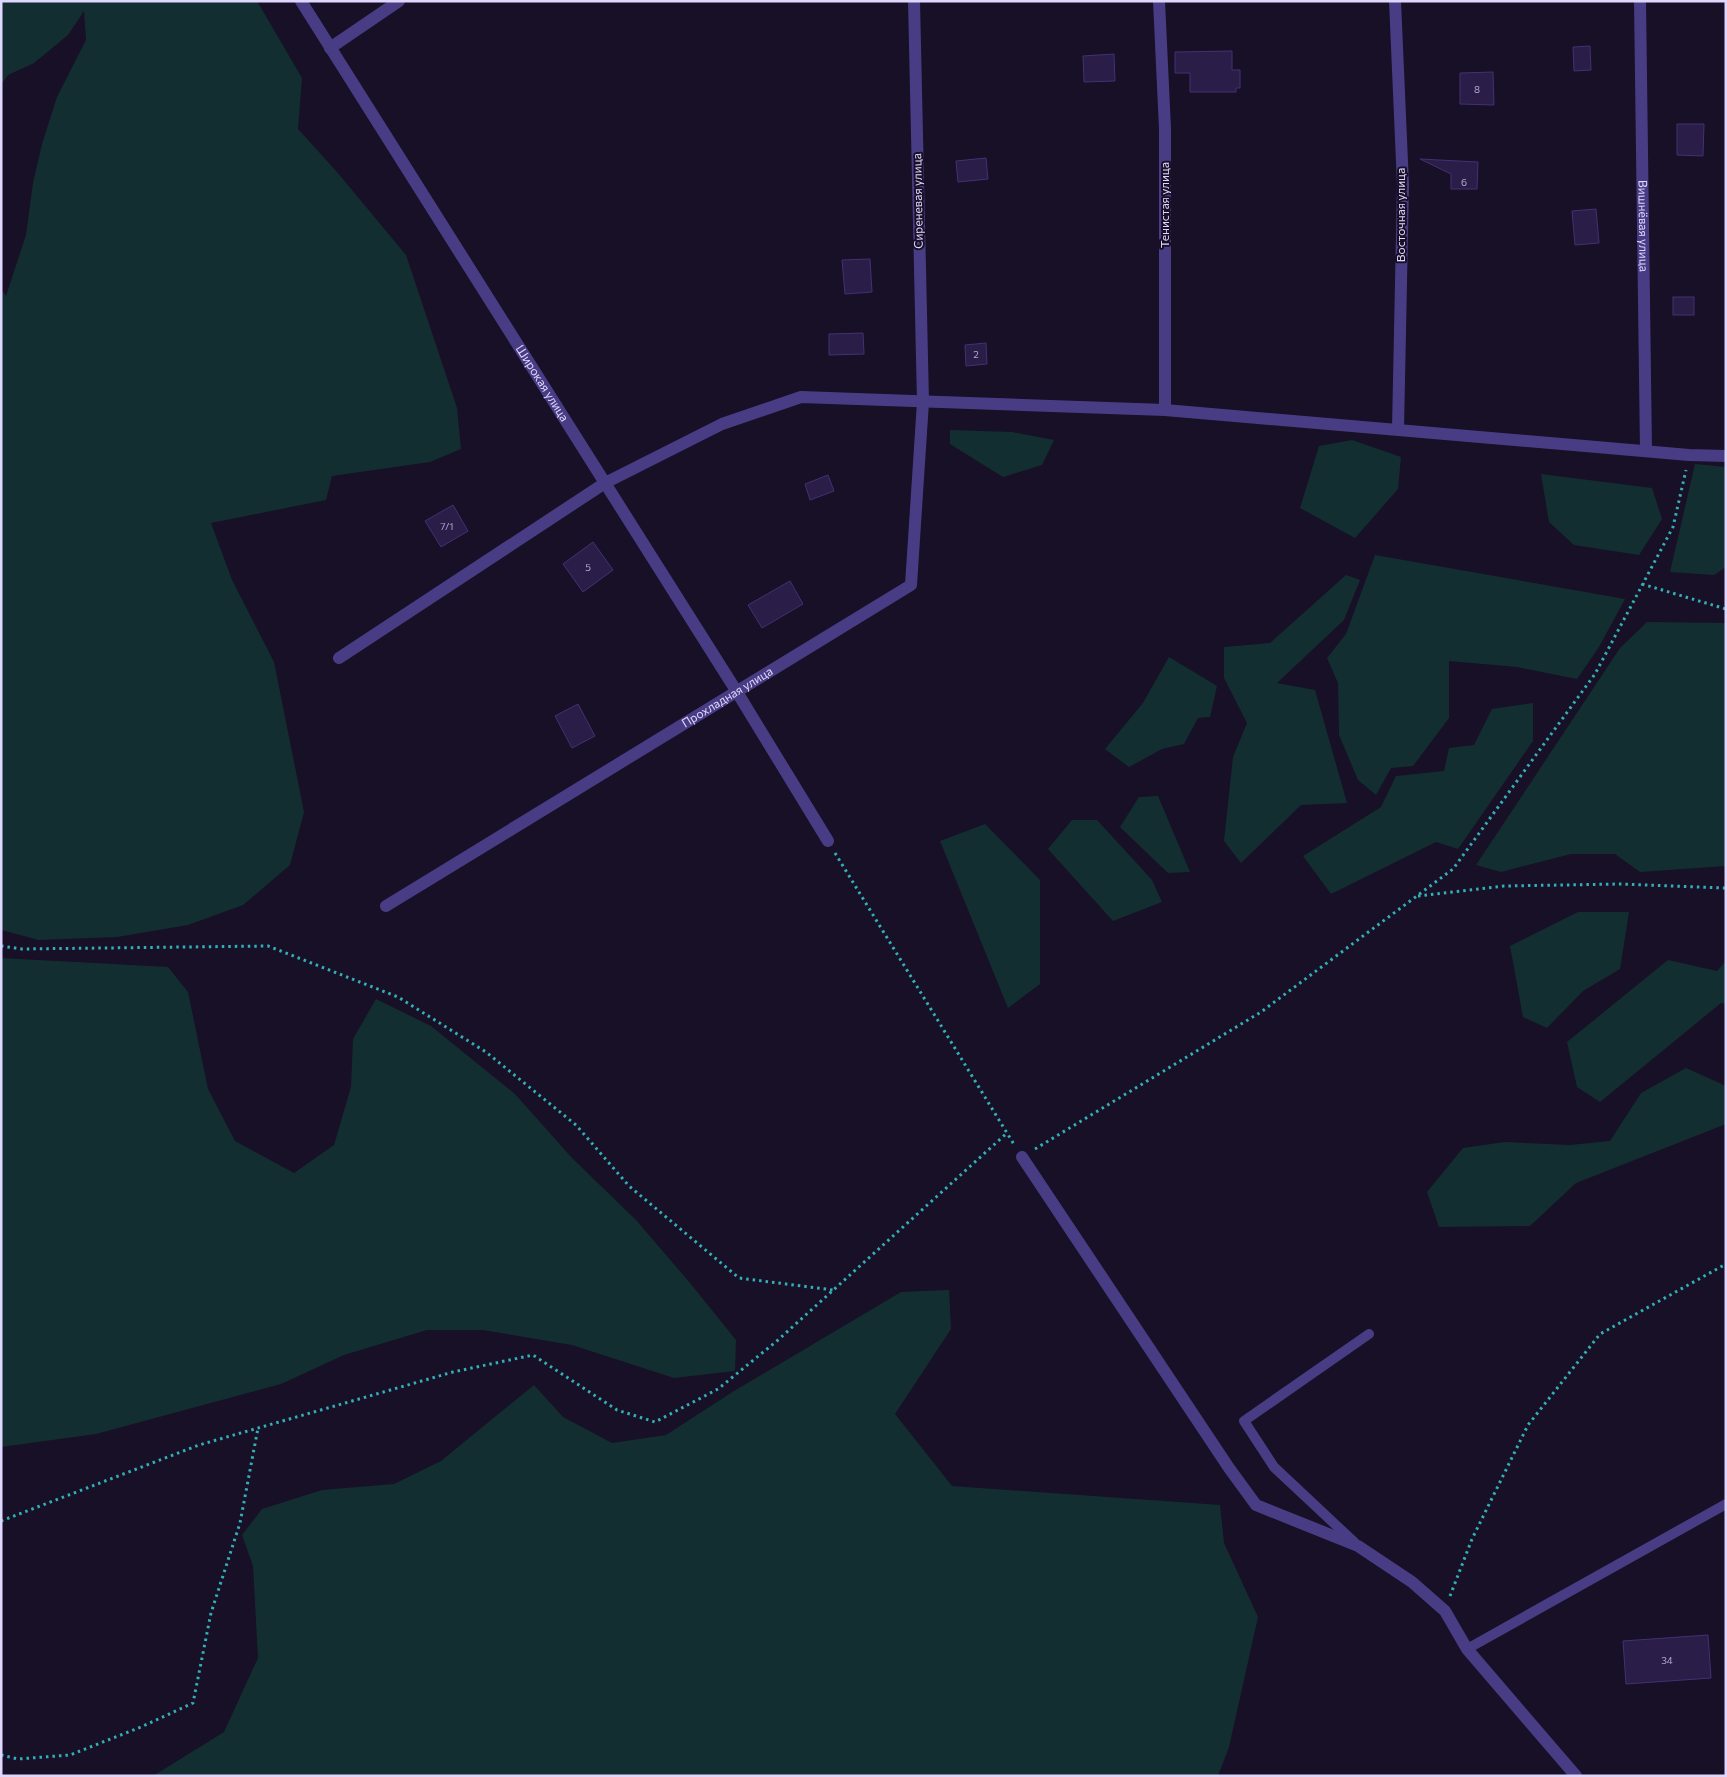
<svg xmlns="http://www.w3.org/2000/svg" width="1727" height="1777" font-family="Commissioner,sans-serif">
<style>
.green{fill:#132e31}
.building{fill:#2a1d47;stroke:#443073}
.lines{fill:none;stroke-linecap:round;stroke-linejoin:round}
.path{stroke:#33afb6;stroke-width:3;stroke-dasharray:2.5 4;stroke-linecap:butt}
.lane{stroke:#483d84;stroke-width:10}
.street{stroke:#483d84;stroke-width:12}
.labels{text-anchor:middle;stroke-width:4;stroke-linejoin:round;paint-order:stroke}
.number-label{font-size:10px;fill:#b2a8d0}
.street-label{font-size:12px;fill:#e0d7fe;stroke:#171027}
</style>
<rect width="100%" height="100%" fill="#171027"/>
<g class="green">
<polygon points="1,1 257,1 302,78 298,129 337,172 406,255 457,408 461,449 430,462 332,476 326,500 211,523 232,580 274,662 304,812 290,865 243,905 188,925 117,937 39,940 1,930 1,289 6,296 26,235 33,183 42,144 57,97 86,40 84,11 68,35 34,63 8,75 1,85"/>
<polygon points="950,430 1012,432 1054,440 1042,465 1003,477 950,444"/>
<polygon points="1352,440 1401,457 1398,489 1355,538 1300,508 1319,446"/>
<polygon points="1695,464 1726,467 1726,567 1714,575 1670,572"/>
<polygon points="1541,474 1652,488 1662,519 1639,555 1574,545 1549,522"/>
<polygon points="1375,555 1625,599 1599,647 1577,679 1517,667 1449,661 1449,718 1413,766 1391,768 1376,795 1358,780 1339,735 1338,683 1327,658 1346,634"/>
<polygon points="1346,575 1360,580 1344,620 1277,683 1315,690 1347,803 1301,805 1241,863 1224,841 1233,757 1247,723 1224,678 1224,647 1270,643"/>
<polygon points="1647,622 1726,623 1726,866 1640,872 1615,854 1571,854 1501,872 1476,865 1620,648"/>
<polygon points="1169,657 1217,686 1210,717 1198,718 1184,744 1162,749 1129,767 1105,749 1143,703"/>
<polygon points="1533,703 1533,741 1458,849 1436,842 1331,894 1303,856 1381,807 1396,776 1444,771 1449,748 1474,745 1492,709"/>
<polygon points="1158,796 1190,872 1168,873 1120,827 1139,797"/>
<polygon points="1072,820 1097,820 1152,880 1162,902 1113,921 1048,849"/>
<polygon points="985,824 1040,880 1040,984 1008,1008 940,841"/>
<polygon points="1578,912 1629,912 1620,969 1583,991 1547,1028 1523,1017 1510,946"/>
<polygon points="1,958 168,967 188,992 208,1089 235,1141 294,1173 334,1145 351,1087 353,1039 376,999 431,1026 515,1094 572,1158 636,1220 690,1283 736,1340 735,1371 674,1378 572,1345 483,1330 427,1330 344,1355 281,1384 96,1434 1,1447"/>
<polygon points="1668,960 1717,971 1726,961 1726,1004 1721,1003 1600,1102 1577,1087 1567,1042"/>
<polygon points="1686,1068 1726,1086 1726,1124 1576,1183 1530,1226 1439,1227 1427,1192 1463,1148 1505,1142 1570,1145 1610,1141 1641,1093"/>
<polygon points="949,1290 951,1329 895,1414 952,1486 1220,1505 1224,1543 1258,1617 1229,1747 1218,1776 153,1776 224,1732 258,1658 253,1566 242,1535 262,1509 322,1490 394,1484 441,1461 534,1385 563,1417 612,1443 666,1435 734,1391 901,1292"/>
</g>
<g class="building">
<polygon points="1590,46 1591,70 1574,71 1573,47"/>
<polygon points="1232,51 1232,70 1240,70 1240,88 1236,88 1236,92 1190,92 1190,73 1175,73 1175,52"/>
<polygon points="1114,54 1115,81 1084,82 1083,56"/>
<polygon points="1493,72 1494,105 1460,104 1460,73"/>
<polygon points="1677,124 1704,124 1703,156 1677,155"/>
<polygon points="986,158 988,179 958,182 956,161"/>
<polygon points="1420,159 1478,162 1477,189 1451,189 1451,174"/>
<polygon points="1596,209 1599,243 1575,245 1572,211"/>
<polygon points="870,259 872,292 845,294 842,260"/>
<rect x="1673" y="297" width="21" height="18"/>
<polygon points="863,333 864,354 829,355 829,334"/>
<polygon points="986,343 987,364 966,366 965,345"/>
<polygon points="828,475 834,491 810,500 805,484"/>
<polygon points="453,505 468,531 441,547 425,521"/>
<polygon points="593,542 613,570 583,592 563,564"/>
<polygon points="790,581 803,604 762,628 748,605"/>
<polygon points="578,704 595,736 572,748 555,716"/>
<polygon points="1708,1635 1711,1678 1626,1684 1623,1641"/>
</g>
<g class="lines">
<g class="path">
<polyline points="1642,584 1726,609"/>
<polyline points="835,853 1015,1146"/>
<polyline points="1418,896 1504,886 1621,884 1726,888"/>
<polyline points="1,946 22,949 268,946 398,997 486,1052 576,1125 629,1186 739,1278 833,1290"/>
<polyline points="1035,1149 1261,1012 1453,869 1595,674 1673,527 1686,470"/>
<polyline points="1,1521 199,1445 453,1372 533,1355 617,1410 655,1422 718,1389 778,1340 1007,1133"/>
<polyline points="1450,1596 1472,1539 1528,1425 1600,1334 1726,1264"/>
<polyline points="1,1755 18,1759 70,1755 141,1727 193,1703 211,1613 240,1523 258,1428"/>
</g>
<g class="lane">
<polyline points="1354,1542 1274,1467 1244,1421 1369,1334"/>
<polyline points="1467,1649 1726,1504"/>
</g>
<g class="street">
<path id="s1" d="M 301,1 L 605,483 L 722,424 L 801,397 L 1165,410 L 1689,455 L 1726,456"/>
<polyline points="1159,1 1165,129 1165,410"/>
<polyline points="1395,1 1403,185 1398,429"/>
<path id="s2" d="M 1640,1 L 1646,451"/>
<polyline points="330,48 399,1"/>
<polyline points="339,658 605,483 737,692 828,841"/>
<path id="s3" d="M 386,906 L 911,585 L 923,402 L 914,1"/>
<polyline points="1022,1157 1229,1468 1256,1505 1358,1546 1412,1582 1445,1611 1467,1649 1576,1776"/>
</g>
</g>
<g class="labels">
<g class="number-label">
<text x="1477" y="93">8</text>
<text x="1464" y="186">6</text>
<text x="976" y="358">2</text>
<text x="447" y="530">7/1</text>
<text x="588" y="571">5</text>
<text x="1667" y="1664">34</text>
</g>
<g class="street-label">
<text transform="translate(918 201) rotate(-91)" y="4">Сиреневая улица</text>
<text transform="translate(1165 205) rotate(-90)" y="4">Тенистая улица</text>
<text transform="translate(1401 215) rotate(-90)" y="4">Восточная улица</text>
<text dy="4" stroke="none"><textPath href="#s2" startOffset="225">Вишнёвая улица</textPath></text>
<text dy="4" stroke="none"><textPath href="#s1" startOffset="452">Широкая улица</textPath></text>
<text dy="4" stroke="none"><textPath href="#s3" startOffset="400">Прохладная улица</textPath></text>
</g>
</g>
<rect width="1727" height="1777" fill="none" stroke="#e0d7fe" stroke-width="5"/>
</svg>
